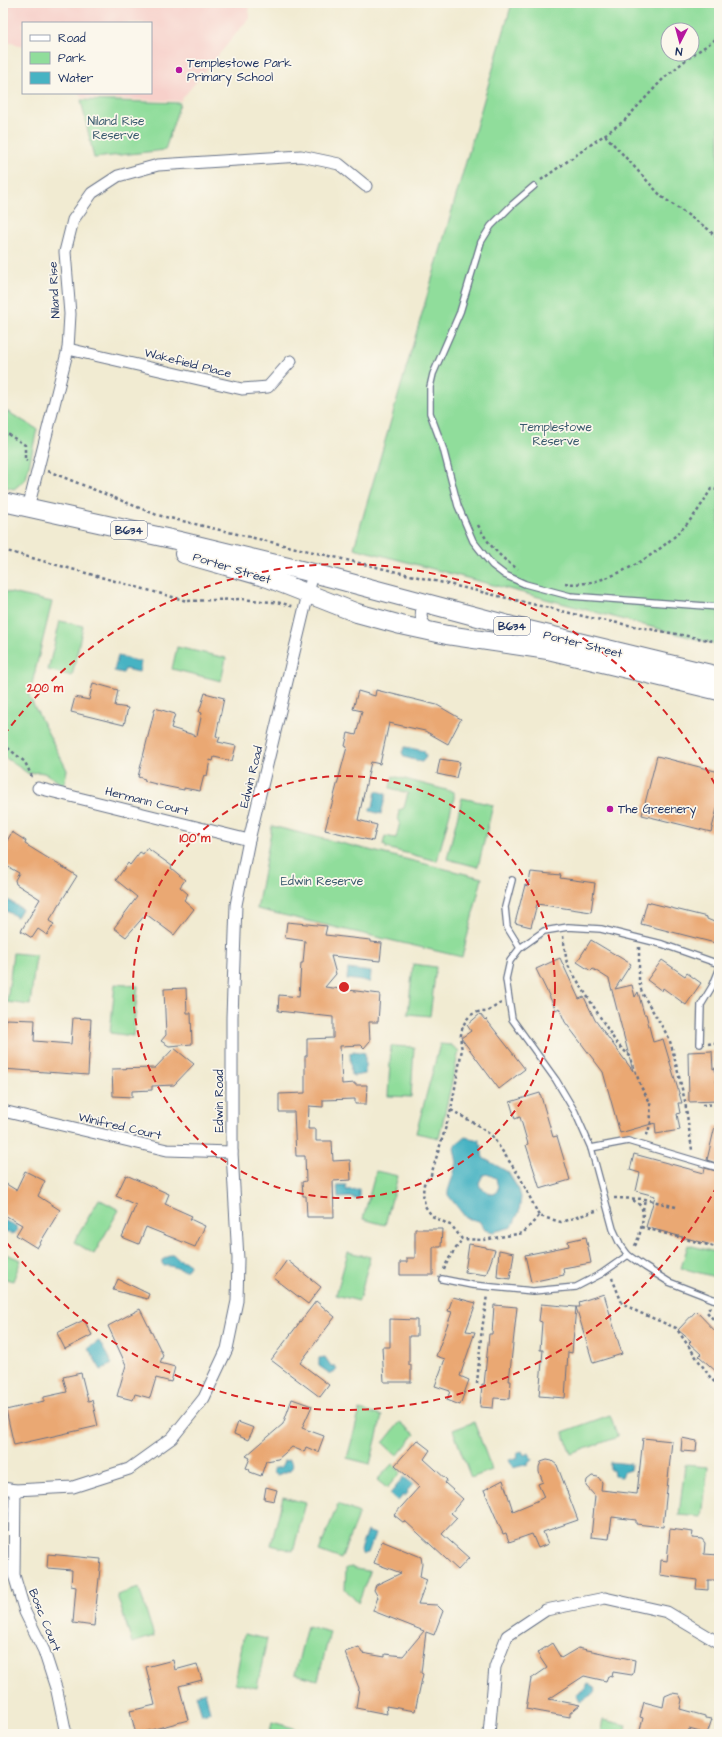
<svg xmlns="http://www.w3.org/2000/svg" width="722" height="1737" font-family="'Architects Daughter',sans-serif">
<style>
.built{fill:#f7d0ca}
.green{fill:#90dd9b;stroke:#56867c;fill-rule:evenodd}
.water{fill:#47b3c3;stroke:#317190;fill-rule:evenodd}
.building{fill:#eaa873}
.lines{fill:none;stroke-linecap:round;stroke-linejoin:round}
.lane-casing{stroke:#667187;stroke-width:8}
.street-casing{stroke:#667187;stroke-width:13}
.primary-casing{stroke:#667187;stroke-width:20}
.path{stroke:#667187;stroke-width:2.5;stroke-dasharray:3 3;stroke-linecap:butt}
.lane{stroke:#fff;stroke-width:5.5}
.street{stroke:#fff;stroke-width:11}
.primary{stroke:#fff;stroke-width:18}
.ring{fill:none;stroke:#d62828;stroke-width:2;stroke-dasharray:7 5}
.poi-dot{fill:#b5179e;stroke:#fbf7ec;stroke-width:1.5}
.labels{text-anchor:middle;stroke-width:3.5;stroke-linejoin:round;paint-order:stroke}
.shield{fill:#fbf7ec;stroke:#5e6b89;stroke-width:1}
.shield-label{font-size:11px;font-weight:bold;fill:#1b2f5e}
.poi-label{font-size:12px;fill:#1b2f5e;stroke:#fbf7ec;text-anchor:start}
.park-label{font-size:12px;fill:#385a6d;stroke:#fbf7ec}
.street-label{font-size:12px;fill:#1b2f5e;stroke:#fbf7ec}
.centre{fill:#d62828;stroke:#fbf7ec;stroke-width:2}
.ring-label{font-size:12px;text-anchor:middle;font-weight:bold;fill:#d62828;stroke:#fbf7ec;stroke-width:3.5;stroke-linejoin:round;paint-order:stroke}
</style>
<rect width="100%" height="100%" fill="#fbf7ec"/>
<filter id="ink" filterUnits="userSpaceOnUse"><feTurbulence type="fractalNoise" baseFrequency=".025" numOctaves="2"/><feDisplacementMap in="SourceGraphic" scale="8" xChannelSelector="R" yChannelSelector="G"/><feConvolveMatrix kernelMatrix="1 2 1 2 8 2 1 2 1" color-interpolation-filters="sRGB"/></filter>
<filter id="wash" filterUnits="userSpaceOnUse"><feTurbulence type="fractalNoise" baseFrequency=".012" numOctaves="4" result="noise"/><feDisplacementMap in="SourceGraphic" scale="16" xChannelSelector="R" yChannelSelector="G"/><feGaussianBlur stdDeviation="0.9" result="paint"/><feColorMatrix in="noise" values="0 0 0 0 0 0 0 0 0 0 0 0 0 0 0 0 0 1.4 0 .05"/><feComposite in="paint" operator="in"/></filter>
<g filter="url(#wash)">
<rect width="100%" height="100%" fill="#f1ebd2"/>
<polygon class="built" points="3,3 248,3 250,17 180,101 82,98 78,93 151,93 151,23 23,23 23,46 3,41"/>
<g class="green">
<path d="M 512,3 L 719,3 L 719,645 L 354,548 ZM 668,30 L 692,30 L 692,54 L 668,54 Z"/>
<polygon points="81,100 180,103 165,150 94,158"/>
<polygon points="3,409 37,429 26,479 14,489 3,486"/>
<path d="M 3,591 L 52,602 L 29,696 L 67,770 L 64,785 C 51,779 46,768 29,774 L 3,756 Z"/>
<polygon points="60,621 83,626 72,676 48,670"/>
<polygon points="177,647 226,658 221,681 172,669"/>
<polygon points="393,776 454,792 454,798 437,861 386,848 386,846 383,845 385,836 396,838 400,822 398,818 399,810 404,808 408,793 390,788"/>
<polygon points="462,798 493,805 478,867 447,859"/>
<polygon points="272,826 482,878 462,957 257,909"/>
<polygon points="13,953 36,955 30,1005 7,1002"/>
<polygon points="413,964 436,967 430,1016 408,1014"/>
<polygon points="115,984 138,986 133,1036 110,1033"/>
<polygon points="440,1044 451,1045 459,1051 439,1138 416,1133"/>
<polygon points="391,1046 414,1047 411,1097 388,1096"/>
<polygon points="376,1171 398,1176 385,1225 363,1219"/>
<polygon points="99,1199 119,1210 94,1254 74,1242"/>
<polygon points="688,1245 719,1253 719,1278 681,1268"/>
<polygon points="348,1252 370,1257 359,1301 336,1295"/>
<polygon points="3,1253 21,1260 13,1281 3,1278"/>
<polygon points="360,1410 382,1416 370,1464 347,1458"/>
<polygon points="610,1415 618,1437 571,1454 563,1432"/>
<polygon points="400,1422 415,1434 397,1456 383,1443"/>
<polygon points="474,1422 492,1470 471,1478 453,1430"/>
<polygon points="392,1464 401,1472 387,1488 377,1480"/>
<polygon points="685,1465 708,1467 702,1517 679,1515"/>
<polygon points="283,1497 306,1503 293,1551 271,1545"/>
<polygon points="338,1504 359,1513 341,1559 319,1551"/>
<path d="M 352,1567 C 358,1571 363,1569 370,1572 L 358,1603 L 345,1589 L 346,1568 Z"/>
<polygon points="139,1588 154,1636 132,1643 117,1595"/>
<polygon points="307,1626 330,1632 318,1680 295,1674"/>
<polygon points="244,1634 267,1639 257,1688 235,1683"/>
<polygon points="603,1720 626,1725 624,1734 600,1734"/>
<polygon points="272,1722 294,1728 293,1734 269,1734"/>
</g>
<g class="water">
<polygon points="118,656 141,662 139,672 125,669 123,673 114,671"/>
<polygon points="405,747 424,751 426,757 422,762 404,757 402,752"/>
<polygon points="376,791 386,794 381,814 370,811 370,808 373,807"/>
<polygon points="3,897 22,909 17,917 3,909"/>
<polygon points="348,969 371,972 370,982 347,979"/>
<polygon points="353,1051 365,1053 365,1074 353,1076 353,1074 351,1075 350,1053 353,1053"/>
<path d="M 465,1137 L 479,1140 L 481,1145 L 483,1158 L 508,1172 L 519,1190 L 521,1197 L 519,1212 L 512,1227 L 493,1232 L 485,1230 L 479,1221 L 466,1218 L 448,1195 L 448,1191 L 457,1163 L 454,1148 L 456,1144 ZM 487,1174 L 496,1178 L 498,1189 L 495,1194 L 491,1194 L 480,1187 L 479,1183 L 483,1175 Z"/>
<polygon points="337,1185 346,1185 346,1190 359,1189 359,1199 354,1199 354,1197 338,1198"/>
<polygon points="3,1220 16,1226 17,1229 15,1233 11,1234 3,1230"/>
<path d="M 173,1254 L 178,1259 L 189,1263 L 190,1266 L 187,1270 C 178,1271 174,1264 164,1266 L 162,1263 L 162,1260 Z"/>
<polygon points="99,1341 112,1364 101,1370 88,1348"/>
<polygon points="325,1357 331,1366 335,1366 337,1369 334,1373 329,1373 319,1366 319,1358"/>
<polygon points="522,1451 524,1455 529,1453 532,1460 528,1462 528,1464 513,1468 509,1460 518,1457 517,1453"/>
<polygon points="289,1460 293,1465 291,1470 277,1475 273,1473 273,1469 281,1467 284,1461"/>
<polygon points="610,1462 631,1464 630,1470 623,1472 621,1477 614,1476 613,1470 610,1470"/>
<polygon points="404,1477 413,1484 407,1491 408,1493 405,1496 403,1495 398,1501 390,1494"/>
<polygon points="367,1531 375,1534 368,1553 366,1553 363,1555 360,1550"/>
<polygon points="588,1684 593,1686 596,1692 580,1702 576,1694 585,1689"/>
<polygon points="205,1692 210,1712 202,1714 196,1695"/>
</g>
<g id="blocks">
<g class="building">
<polygon points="93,683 118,690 115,706 128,708 124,725 71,712 75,697 89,700"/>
<polygon points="376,690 437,705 461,719 448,744 425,731 389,723 380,764 371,762 358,820 377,825 373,841 325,830 347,747 345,746 348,733 356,735 362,711 353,709 358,691 375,696"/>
<polygon points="205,693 224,698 216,736 220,737 218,742 236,746 232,761 214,757 213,761 210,760 207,776 204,775 200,791 184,788 184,790 164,786 144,781 145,779 138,777 155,708 175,714 171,728 197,736 202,713 199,712"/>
<polygon points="657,756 719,772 719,801 711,832 642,815"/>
<polygon points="440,759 460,762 456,778 437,774"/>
<polygon points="12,832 26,841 25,844 77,876 49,921 54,924 47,935 38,929 32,938 21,931 40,899 16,884 15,880 19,873 3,864 3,848"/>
<polygon points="147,848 172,866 171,868 185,880 180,887 188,894 184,900 194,909 174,935 146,914 126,937 114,928 137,897 116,880 128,863 130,865 140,852 143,854"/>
<polygon points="531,872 561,875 560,878 595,883 591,912 537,904 531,927 515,923 525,885 528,886"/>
<polygon points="647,902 707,917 707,919 719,924 719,944 641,924"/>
<polygon points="287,922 327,926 325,935 370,940 370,942 382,943 380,961 331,956 336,974 325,987 380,994 378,1022 369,1022 370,1041 364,1048 361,1045 340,1046 342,1084 355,1083 355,1085 367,1085 366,1104 355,1104 355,1099 323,1100 323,1107 309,1106 308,1129 316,1129 316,1141 332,1141 333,1161 350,1160 351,1180 333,1181 334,1217 307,1217 306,1196 303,1196 302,1182 306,1181 305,1156 296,1156 294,1112 279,1112 279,1094 305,1093 305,1056 307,1056 307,1039 333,1038 333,1017 278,1011 279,995 299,997 301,963 303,963 305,941 285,938"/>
<polygon points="591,940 631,964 615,989 632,985 635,997 638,992 644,1014 646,1014 653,1042 663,1039 682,1103 678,1103 680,1113 677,1114 680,1130 656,1134 655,1123 620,1133 603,1072 565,1022 559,1008 556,1010 536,969 560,958 579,999 584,997 595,1020 633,1071 609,979 593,969 591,971 577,962"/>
<polygon points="662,960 685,976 687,973 701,983 686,1005 663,988 662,991 647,980"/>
<polygon points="186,988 187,1013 191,1013 192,1044 169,1046 161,1041 166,1035 164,989"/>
<polygon points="480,1014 485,1020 486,1019 525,1069 499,1089 461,1038 471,1031 467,1025"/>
<polygon points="73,1018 91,1019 88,1075 3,1069 6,1019 35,1020 34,1041 71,1044"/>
<polygon points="174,1048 194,1064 174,1085 152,1086 152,1090 132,1091 132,1097 113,1096 112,1069 155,1068"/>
<polygon points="712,1051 713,1069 715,1068 718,1101 689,1102 688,1052"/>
<polygon points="540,1093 553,1137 557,1136 570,1180 540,1189 526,1145 528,1144 520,1117 515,1119 510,1102"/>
<polygon points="715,1126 719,1126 719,1164 707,1160"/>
<polygon points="634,1154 704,1173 705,1168 719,1172 719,1247 646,1227 655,1196 636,1191 640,1173 630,1170"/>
<polygon points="25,1171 45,1181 38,1196 60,1210 37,1248 16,1235 22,1225 3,1214 3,1182 16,1190"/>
<polygon points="126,1175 169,1194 165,1204 192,1216 190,1219 205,1226 195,1247 146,1227 139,1244 122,1237 136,1205 116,1196"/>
<polygon points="415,1229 442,1229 441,1247 433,1247 433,1275 400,1275 400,1262 407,1262 407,1258 415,1258"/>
<polygon points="586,1237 591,1263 563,1268 564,1275 531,1282 525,1255 569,1246 568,1241"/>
<polygon points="469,1244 486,1247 486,1248 495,1250 486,1275 465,1272"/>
<polygon points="499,1250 514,1253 510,1279 497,1277"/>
<polygon points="287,1260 321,1287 308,1304 274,1278"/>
<polygon points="118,1279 149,1294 147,1299 113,1290"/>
<polygon points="604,1294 622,1354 593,1363 576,1307 580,1307 579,1302"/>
<polygon points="453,1297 476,1303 466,1331 475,1332 460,1376 469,1380 460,1405 447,1400 450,1391 435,1386 445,1359 436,1356 452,1312 448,1311"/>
<polygon points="316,1301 335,1317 300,1363 329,1385 320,1397 271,1360"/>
<polygon points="541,1304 576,1307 572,1353 568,1352 565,1398 539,1396 543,1350 540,1350 542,1322 539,1321"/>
<polygon points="494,1305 517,1307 509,1381 511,1381 510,1399 494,1398 493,1408 480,1407 482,1384 484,1385 489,1334 492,1334"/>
<polygon points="140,1309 163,1355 160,1363 175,1367 171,1382 156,1378 150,1398 135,1394 133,1400 117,1396 126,1365 108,1326"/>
<polygon points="696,1311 719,1335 719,1374 699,1356 701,1354 689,1343 691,1341 678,1330"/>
<polygon points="390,1319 417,1320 417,1336 409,1336 409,1365 411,1365 411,1382 384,1382 382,1347 390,1347"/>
<polygon points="84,1320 92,1335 65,1349 57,1333"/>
<polygon points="81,1373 88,1401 92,1400 98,1426 14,1445 6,1410 44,1401 44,1397 67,1392 63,1377"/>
<polygon points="292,1399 312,1406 302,1428 324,1436 318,1452 306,1447 304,1452 292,1447 278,1459 266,1461 261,1476 250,1472 249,1469 246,1468 250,1458 246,1456 283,1424"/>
<polygon points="238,1422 254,1428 248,1440 234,1434"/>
<polygon points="643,1438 672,1441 663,1527 636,1524 636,1520 612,1517 609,1539 591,1537 595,1496 586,1486 587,1480 592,1476 598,1477 602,1482 601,1490 637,1494"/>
<polygon points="682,1438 697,1441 696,1452 681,1451"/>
<polygon points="417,1440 430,1450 424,1459 447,1480 445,1483 463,1499 451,1513 457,1518 442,1534 469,1558 458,1570 405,1521 404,1523 394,1515 419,1487 395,1465"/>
<polygon points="547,1460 552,1461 557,1465 578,1520 543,1532 548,1544 538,1548 532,1534 509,1542 506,1533 503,1534 484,1490 503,1480 513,1511 537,1501 544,1497 538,1484 543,1482 539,1472 539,1467 541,1462"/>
<polygon points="266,1487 277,1490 274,1501 264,1499"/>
<polygon points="670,1529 693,1532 692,1538 702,1539 705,1543 704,1554 719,1555 719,1580 708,1580 708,1590 696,1589 697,1580 660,1575 661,1560 667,1561"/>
<polygon points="382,1541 421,1557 422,1563 420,1577 427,1580 418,1604 437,1605 443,1611 434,1635 426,1632 421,1673 423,1674 415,1711 386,1706 387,1714 356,1708 359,1688 345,1652 359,1647 362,1653 385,1657 385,1654 403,1656 424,1631 373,1611 378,1597 374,1590 376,1585 401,1573 374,1563"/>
<polygon points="48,1554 101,1559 94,1626 73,1623 76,1587 71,1586 72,1570 47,1568"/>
<polygon points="552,1643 561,1658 578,1648 635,1660 633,1674 632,1675 613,1672 612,1677 608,1676 606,1681 584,1676 549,1699 580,1705 570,1713 570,1717 526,1709 531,1679 547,1668 537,1653"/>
<polygon points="173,1660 175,1670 197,1664 202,1680 179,1686 188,1720 136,1734 130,1711 155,1705 146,1667"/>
<polygon points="672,1693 679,1694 682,1700 680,1709 705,1716 705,1718 712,1719 707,1734 689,1729 688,1734 639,1734 643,1718 640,1717 644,1702 663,1707 665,1696"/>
</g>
</g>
</g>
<g filter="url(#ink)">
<use href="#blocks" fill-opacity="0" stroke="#667187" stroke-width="1"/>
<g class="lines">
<defs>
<g id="lane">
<polyline points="534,186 513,204 491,226 481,242 460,312 433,374 430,387 430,413 443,448 458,506 473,541 492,565 505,575 525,584 570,596 719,607"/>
<polyline points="512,880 505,907 507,927 520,948"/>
<polyline points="719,964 662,944 601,929 568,927 544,931 520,948 510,961 506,979 512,1019 556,1080 575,1112 591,1148 613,1229 620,1244 628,1255 645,1267 669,1282 713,1299 719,1300"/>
<polyline points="700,1044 701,1005 713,985 719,970"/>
<polyline points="591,1148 628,1141 719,1168"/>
<polyline points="442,1279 472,1285 533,1291 576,1287 601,1274 628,1255"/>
</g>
<g id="street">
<polyline points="68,349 242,389 268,387 291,361"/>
<polyline points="28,508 68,349 70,314 65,252 73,220 92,193 118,176 158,165 301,156 339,164 366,186"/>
<path d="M 424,603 C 419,615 420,623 431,630"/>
<polyline points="38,788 249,840"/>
<polyline points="3,1111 167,1150 232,1152"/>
<polyline points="3,1488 15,1490 73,1487 129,1469 172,1438 204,1398 227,1349 237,1301 238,1259 232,1152 232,1017 236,905 249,840 313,573"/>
<polyline points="15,1490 14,1575 25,1612 44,1651 57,1691 66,1734"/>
<polyline points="489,1734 495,1667 507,1636 546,1610 605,1598 667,1612 719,1643"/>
</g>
<g id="primary">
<polyline points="3,502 180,541 313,573 512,626 719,676"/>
<polyline points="184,554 268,578 357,613 401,625 447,635 548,650 719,691"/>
</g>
</defs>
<use href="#lane" class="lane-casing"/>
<use href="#street" class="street-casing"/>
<use href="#primary" class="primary-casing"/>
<g class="path">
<polyline points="605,135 662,197 708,229 719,240"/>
<polyline points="541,180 624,121 663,79 687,59 719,37"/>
<polyline points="3,431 25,445 25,460 27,461"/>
<polyline points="48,471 157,515 591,618 719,642"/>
<path d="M 478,525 C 488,544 500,558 518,569"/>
<polyline points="3,550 187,601 241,599 282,603 294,607"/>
<path d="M 565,583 C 605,590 667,550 691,519 C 699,510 705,499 711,489 L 719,490"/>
<polyline points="3,744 25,762 33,779"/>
<polyline points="563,936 567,964 617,1044 630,1056 641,1087 650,1102 651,1122 646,1138"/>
<polyline points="639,947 639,981 642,993 669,1038 672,1048 685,1101 692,1150"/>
<path d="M 501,1003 C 497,1005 492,1009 488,1011 C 484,1013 482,1011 478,1012 C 463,1015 458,1036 462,1049 L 451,1110 L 431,1175 L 424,1184 L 423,1193 L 425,1206 L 432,1216 L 452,1226 L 462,1239 L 483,1240 L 523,1233 L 539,1216"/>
<polyline points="708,1044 713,1043 719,1045"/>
<polyline points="702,1105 719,1104"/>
<polyline points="451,1110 476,1124 492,1136 520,1177 539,1216 561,1222 599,1210"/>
<polyline points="614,1198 645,1199 676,1207"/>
<path d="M 633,1200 C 637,1203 641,1205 642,1209 C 645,1217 639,1241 634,1247"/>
<polyline points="643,1210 645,1199"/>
<polyline points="641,1227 719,1248"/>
<path d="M 444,1270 C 448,1257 455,1251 462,1239"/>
<polyline points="612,1278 622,1303 638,1312 676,1328 710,1377 719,1387"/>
<polyline points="710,1307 707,1312 719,1326"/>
<polyline points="477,1384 481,1337 487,1295"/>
</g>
<use href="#lane" class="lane"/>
<use href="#street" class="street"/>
<use href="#primary" class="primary"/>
</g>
</g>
<g class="ring">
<circle cx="344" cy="987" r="211"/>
<path d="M717 1186A423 423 0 0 1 4 1239M4 735A423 423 0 0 1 717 788"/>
</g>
<g class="poi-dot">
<circle cx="179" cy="70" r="4"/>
<circle cx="610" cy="809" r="4"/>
</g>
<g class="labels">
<g class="shield">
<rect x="111" y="521" width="36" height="18" rx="3"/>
<rect x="494" y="617" width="36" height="18" rx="3"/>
</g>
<g class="shield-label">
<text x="129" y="534">B634</text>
<text x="512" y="630">B634</text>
</g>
<g class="poi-label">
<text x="187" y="67">Templestowe Park<tspan x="187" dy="14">Primary School</tspan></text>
<text x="618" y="813">The Greenery</text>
</g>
<g class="park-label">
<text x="116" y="125">Niland Rise<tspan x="116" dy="14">Reserve</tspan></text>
<text x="556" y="431">Templestowe<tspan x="556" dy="14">Reserve</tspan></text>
<text x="322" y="885">Edwin Reserve</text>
</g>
<g class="street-label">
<text transform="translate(54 290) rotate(-93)" y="4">Niland Rise</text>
<text transform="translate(188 363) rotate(14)" y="4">Wakefield Place</text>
<text transform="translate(232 568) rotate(17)" y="4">Porter Street</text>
<text transform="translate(583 644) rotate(14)" y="4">Porter Street</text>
<text transform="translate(251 777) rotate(-76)" y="4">Edwin Road</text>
<text transform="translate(147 801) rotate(14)" y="4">Hermann Court</text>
<text transform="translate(219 1101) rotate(-90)" y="4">Edwin Road</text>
<text transform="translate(120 1126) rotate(13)" y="4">Winifred Court</text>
<text transform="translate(45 1620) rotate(68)" y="4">Bosc Court</text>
</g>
</g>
<circle cx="344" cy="987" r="6" class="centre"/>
<g class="ring-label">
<text x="45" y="692">200 m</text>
<text x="195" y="842">100 m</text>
</g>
<rect width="722" height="1737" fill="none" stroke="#fbf7ec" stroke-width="16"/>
<rect x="22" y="22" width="130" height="72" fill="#fbf7ec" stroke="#a1a7b3"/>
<rect x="30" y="35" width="20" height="6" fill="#ffffff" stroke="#a1a7b3"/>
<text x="58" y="42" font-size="12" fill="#1b2f5e">Road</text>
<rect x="30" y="52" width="20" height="12" fill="#90dd9b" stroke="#a1a7b3"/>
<text x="58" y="62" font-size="12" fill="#1b2f5e">Park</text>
<rect x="30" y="72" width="20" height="12" fill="#47b3c3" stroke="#a1a7b3"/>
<text x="58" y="82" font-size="12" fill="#1b2f5e">Water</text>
<g transform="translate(680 42) rotate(186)"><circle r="19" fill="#fbf7ec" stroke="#a1a7b3"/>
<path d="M0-3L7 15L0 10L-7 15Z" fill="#b5179e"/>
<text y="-6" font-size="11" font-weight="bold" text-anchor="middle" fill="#1b2f5e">N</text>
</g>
</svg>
